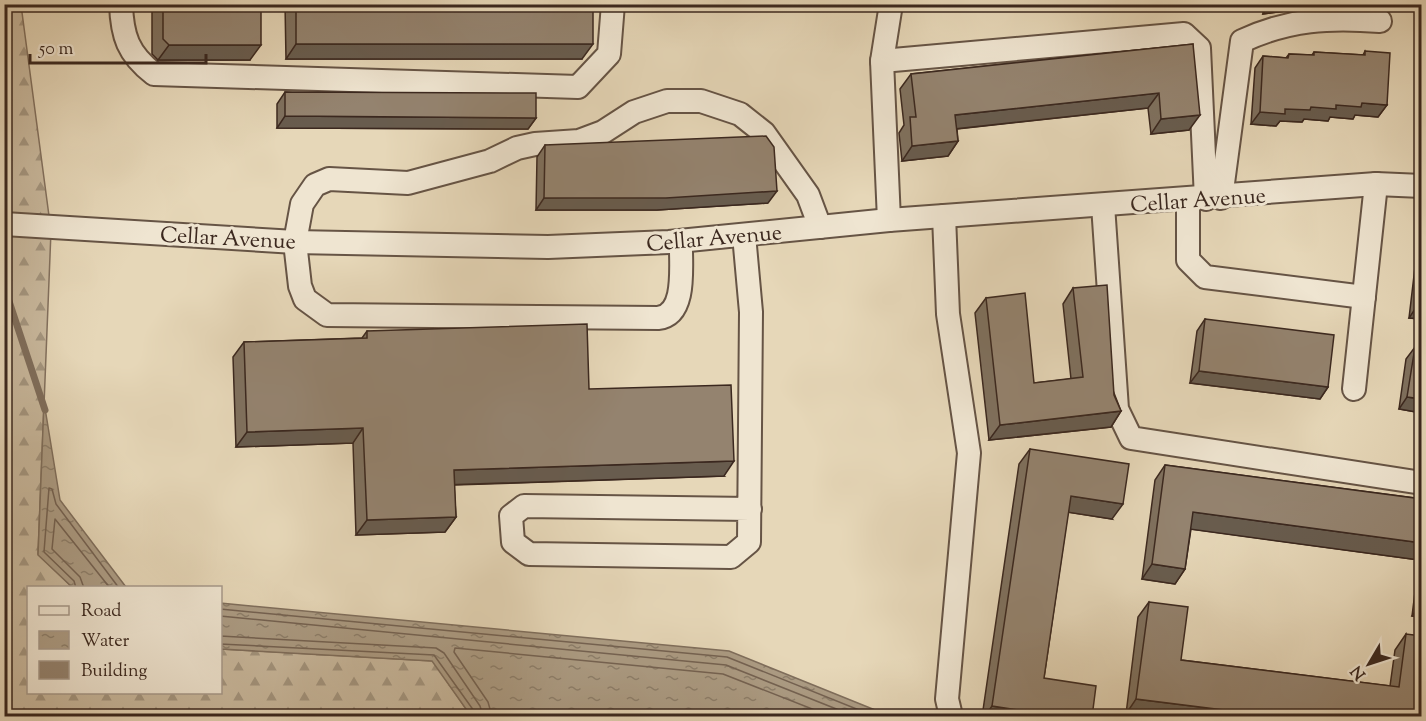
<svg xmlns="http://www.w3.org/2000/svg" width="1426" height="721" font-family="'Sorts Mill Goudy',serif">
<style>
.forest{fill:url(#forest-firs);stroke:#82705e;stroke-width:1.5}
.water{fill:url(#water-ripples);stroke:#7f6e5c;stroke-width:1.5}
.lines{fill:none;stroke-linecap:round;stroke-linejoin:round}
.shore{stroke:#746252;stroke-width:1.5}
.stream{stroke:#7f6e5c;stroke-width:7}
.minor-casing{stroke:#665445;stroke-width:26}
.minor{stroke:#efe5d1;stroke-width:22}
.wall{fill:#7f715f;stroke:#3b281f;stroke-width:1.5}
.shaded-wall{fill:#685c4e;stroke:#3b281f;stroke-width:1.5}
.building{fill:#94836f;stroke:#3b281f;stroke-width:1.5}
.labels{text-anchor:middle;stroke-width:6;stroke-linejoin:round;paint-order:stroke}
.street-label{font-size:22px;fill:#3b281f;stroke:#efe5d1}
</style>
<defs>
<pattern id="forest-firs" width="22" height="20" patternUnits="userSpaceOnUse" patternTransform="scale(1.5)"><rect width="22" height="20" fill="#c9b99e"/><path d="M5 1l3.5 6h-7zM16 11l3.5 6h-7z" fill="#a49680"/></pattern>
<pattern id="water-ripples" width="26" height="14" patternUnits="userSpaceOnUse" patternTransform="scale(1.5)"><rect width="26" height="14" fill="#ac9c84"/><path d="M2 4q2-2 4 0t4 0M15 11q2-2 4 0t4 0" fill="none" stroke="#8d7f6b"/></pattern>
</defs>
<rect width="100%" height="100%" fill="#e6d7b8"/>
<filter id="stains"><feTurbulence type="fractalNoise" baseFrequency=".00333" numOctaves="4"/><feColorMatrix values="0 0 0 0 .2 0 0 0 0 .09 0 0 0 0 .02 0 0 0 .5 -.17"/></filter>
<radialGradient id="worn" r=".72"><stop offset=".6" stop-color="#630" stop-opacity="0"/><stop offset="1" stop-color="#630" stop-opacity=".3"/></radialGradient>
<polygon class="forest" points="4,5 21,5 51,231 38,554 72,587 28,588 28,692 220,692 221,649 433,661 471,716 5,716"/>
<g class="water">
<polygon points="44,402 60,500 126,587 72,587 38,555"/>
<polygon points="220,603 729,651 890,716 471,716 432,661 221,649"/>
</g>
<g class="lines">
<g class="shore">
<polyline points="76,588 74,581 44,552 49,488 52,489 56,504 119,588"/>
<polyline points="84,588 80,577 52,549 55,519 110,588"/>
<polyline points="220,609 727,657 874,716"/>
<polyline points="220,616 726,665 854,716"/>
<polyline points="220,636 436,648 444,653 480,706 483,716"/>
<polyline points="220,644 434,655 474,711 475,716"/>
<polyline points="492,716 488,702 454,652 455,648 723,674 830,716"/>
</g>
<polyline class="stream" points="4,286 45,410"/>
<defs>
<g id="minor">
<path d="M 121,4 C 122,36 128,54 154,74 L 578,87 L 609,54 L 613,4"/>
<polyline points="882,61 1184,34 1199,48 1206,199"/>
<path d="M 1221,198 L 1242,41 C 1289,19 1330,17 1380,21"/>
<polyline points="1188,200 1188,260 1205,277 1364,297"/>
<polyline points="1103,205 1117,409 1131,438 1422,483"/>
<polyline points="944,216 948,314 969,453 947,699 951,716"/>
<polyline points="889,220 882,61 891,4"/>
<polyline points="4,224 295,242 548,247 669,242 889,220 1376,184 1422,186"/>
<polyline points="744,235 751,312 749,542 731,557 529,554 513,542 511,516 524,506 750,509"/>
<path d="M 681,241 C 680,262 688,315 658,318 L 327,315 L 305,299 L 300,286 L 295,242 L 302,204 L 315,185 L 329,179 L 408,183 L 490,161 L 517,148 L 535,144 L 579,141 L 603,132 L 634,112 L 667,101 L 701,101 L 740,114 L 764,133 L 808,195 L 820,227"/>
<polyline points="1354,389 1376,184"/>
</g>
</defs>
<use href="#minor" class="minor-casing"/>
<use href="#minor" class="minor"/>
</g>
<g class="wall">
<polygon points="152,4 261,4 250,60 158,60 152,54"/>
<polygon points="285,4 593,4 582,59 286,59"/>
<polygon points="1263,4 1310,4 1308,8 1263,14"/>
<polygon points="1193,44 1189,130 1151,134 1148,108 957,129 958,141 948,156 902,161 899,133 904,125 900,89 911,74"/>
<polygon points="1365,51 1387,105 1378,117 1355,115 1353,119 1330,117 1328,121 1304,119 1302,122 1280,121 1276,126 1251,124 1255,68 1263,56 1286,58 1289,54 1312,55 1314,52 1363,55"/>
<polygon points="285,92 536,118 528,129 277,128 277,104"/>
<polygon points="545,145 768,203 657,210 536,210 537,157"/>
<polygon points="1422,258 1422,319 1409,318 1415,267"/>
<polygon points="1073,288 1121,411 1111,427 989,440 975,313 986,298 1034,383 1071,379 1063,304"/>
<polygon points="1205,319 1328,387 1320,399 1190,383 1197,331"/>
<polygon points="367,331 589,389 724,476 454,485 456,517 445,532 356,535 353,443 236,447 233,357 244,342 362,338"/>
<polygon points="1415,347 1422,348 1422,413 1399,409 1406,359"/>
<polygon points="1030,449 1112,519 1068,512 1044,678 1092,717 982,717 1019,464"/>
<polygon points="1165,465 1422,499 1422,617 1412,616 1419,560 1191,529 1185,569 1175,584 1142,579 1155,480"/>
<polygon points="1149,602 1181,660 1390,686 1395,650 1406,634 1422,717 1147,717 1126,714 1138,617"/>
</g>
<g class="shaded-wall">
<polygon points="1269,4 1310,4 1308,8 1263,14"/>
<polygon points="296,44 593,44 582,59 286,59"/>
<polygon points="169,45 261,45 250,60 158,60"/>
<polygon points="1159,93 1148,108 945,130 955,115"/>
<polygon points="1362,103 1387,105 1378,117 1355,115 1353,119 1330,117 1328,121 1304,119 1302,122 1280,121 1276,126 1251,124 1260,112 1285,109"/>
<polygon points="1200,115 1189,130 1151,134 1161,119"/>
<polygon points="285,116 536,118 528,129 277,128"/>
<polygon points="958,141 948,156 902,161 912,146"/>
<polygon points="777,191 768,203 657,210 536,210 544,198"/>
<polygon points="1417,306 1422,306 1422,319 1409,318"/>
<polygon points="1199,371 1328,387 1320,399 1190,383"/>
<polygon points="1407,397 1422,399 1422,413 1399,409"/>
<polygon points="1121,411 1111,427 989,440 1000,425"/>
<polygon points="363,428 353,443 236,447 247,432"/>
<polygon points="734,461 724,476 443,485 454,470"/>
<polygon points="1071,496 1123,504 1112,519 1060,511"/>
<polygon points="1193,512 1422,543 1422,557 1419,560 1182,528"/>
<polygon points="456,517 445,532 356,535 367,520"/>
<polygon points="1152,564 1185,569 1175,584 1142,579"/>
<polygon points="1422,602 1422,617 1412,616"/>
<polygon points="1136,699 1280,717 1147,717 1126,714"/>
<polygon points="992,706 1064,717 984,717"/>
</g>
<g class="building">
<polygon points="163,4 261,4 261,45 169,45 163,39"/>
<rect x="296" y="4" width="297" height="40"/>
<polygon points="1193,44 1200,115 1161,119 1159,93 955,115 958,141 912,146 910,117 916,117 911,74"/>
<polygon points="1365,51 1390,53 1387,105 1362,103 1361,107 1336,105 1336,109 1311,107 1310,110 1285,109 1285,114 1260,112 1263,56 1288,58 1289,54 1314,55 1314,52 1365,55"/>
<polygon points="285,92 536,93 536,118 285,116"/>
<polygon points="766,136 774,147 777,191 666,198 544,198 545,145"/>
<polygon points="1422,271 1422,306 1417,306"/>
<polygon points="1107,285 1114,395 1121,411 1000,425 986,298 1025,293 1034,383 1083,377 1073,288"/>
<polygon points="1205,319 1334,335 1328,387 1199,371"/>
<polygon points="587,324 589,389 731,385 734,461 454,470 456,517 367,520 363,428 247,432 244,342 367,338 367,331"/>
<polygon points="1415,347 1422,348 1422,399 1407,397"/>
<polygon points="1030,449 1129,464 1123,504 1071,496 1044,678 1096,686 1092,717 1064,717 992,706"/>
<polygon points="1165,465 1422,499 1422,543 1193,512 1185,569 1152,564"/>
<polygon points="1149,602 1188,607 1181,660 1399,687 1406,634 1422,636 1422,717 1280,717 1136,699"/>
</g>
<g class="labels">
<g class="street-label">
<text transform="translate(1198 199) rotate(-4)" y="8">Cellar Avenue</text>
<text transform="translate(228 237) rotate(3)" y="8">Cellar Avenue</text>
<text transform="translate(714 237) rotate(-5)" y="8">Cellar Avenue</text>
</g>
</g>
<rect width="1426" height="721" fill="none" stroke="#e6d7b8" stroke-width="24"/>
<rect x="6" y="6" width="1414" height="709" fill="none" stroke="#3b281f" stroke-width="3"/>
<rect x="12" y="12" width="1402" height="697" fill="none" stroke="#3b281f" stroke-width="1.5"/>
<rect x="27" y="586" width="195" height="108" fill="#efe5d1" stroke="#a7998a" stroke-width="1.5"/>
<rect x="39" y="606" width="30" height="9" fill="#efe5d1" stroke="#a7998a" stroke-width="1.5"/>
<text x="81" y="616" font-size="18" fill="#3b281f">Road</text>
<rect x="39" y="631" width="30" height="18" fill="url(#water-ripples)" stroke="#a7998a" stroke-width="1.5"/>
<text x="81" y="646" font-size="18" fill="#3b281f">Water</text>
<rect x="39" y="661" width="30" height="18" fill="#94836f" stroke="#a7998a" stroke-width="1.5"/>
<text x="81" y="676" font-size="18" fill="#3b281f">Building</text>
<g transform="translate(1369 664) rotate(231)" stroke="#efe5d1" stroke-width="4.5" paint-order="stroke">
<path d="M0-4.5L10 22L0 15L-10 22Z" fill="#3b281f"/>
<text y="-9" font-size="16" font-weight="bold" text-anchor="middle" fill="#3b281f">N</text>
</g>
<path d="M30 54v9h176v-9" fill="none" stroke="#3b281f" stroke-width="3"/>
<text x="39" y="54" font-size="18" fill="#3b281f" stroke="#efe5d1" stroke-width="4.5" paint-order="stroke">50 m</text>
<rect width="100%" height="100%" filter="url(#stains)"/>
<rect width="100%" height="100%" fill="url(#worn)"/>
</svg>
